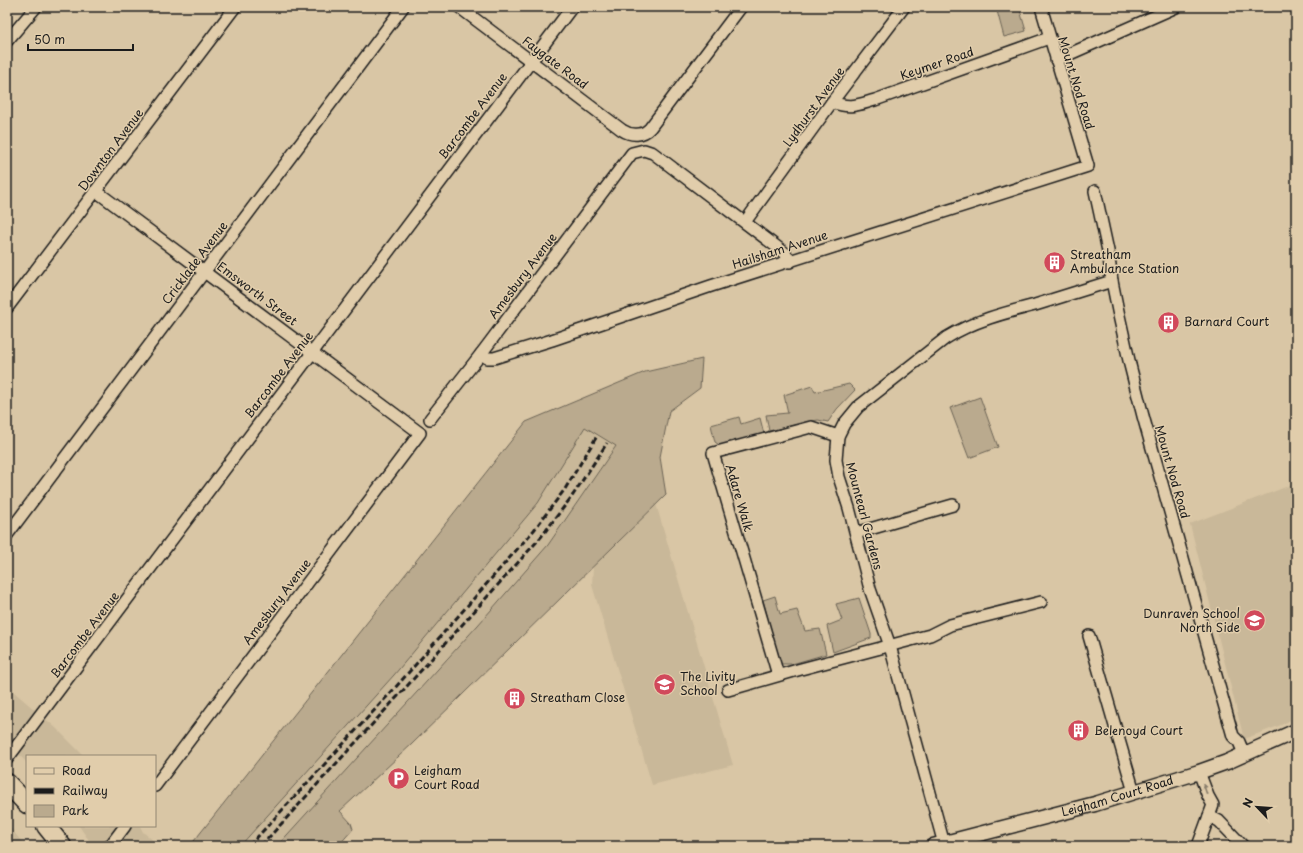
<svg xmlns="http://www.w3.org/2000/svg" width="1303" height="853" font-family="'Playpen Sans',sans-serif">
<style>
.built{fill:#c9b899}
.green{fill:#baaa8e;stroke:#6b6355}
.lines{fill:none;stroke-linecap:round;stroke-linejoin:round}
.minor-casing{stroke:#1c1c1c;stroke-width:14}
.tertiary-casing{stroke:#1c1c1c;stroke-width:17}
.trunk-casing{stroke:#1c1c1c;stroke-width:21}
.minor{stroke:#e1cdab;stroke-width:11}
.tertiary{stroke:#e1cdab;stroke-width:14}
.trunk{stroke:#e1cdab;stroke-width:18}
.rail{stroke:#1c1c1c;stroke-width:3;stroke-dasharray:6 3;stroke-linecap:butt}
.oneway{fill:#887d6b}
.labels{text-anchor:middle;stroke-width:3;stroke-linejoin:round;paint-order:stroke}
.street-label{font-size:12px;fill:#1c1c1c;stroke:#e1cdab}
.poi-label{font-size:12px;fill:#1c1c1c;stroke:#e1cdab;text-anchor:start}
</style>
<rect width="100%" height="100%" fill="#d9c6a5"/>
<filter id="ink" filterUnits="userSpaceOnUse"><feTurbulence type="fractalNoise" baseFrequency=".025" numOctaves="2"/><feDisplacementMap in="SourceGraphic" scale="8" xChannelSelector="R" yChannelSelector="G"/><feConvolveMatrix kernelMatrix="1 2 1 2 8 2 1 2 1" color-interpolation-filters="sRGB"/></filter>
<g filter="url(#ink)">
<g class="built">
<polygon points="585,427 616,446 548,545 478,625 277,846 240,846 394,675 538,503"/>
<polygon points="1296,483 1296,717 1281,725 1244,739 1190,524"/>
<polygon points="656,504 733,765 652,785 592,585 593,566"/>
<polygon points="7,686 56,728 84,756 27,756 27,763 7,742"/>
<polygon points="7,824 10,827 25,846 7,846"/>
<polygon points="79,826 140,826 143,832 160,846 93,846"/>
</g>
<g class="green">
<polygon points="996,7 1019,7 1026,31 1004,37"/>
<polygon points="702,359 700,388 669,411 660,457 666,495 412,744 340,811 351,823 353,829 338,846 277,846 478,625 548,545 616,446 585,427 538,503 394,675 240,846 190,846 526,422 645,372"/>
<polygon points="849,384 855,390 837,409 828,422 818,420 812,421 769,431 766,415 788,413 784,395 812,386 815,392"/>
<polygon points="980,397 998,447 969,458 950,408"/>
<polygon points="739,417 741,424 760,418 764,434 722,447 715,442 711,425"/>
<polygon points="775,596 780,614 797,610 805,631 820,629 826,654 792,664 780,664 763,600"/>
<polygon points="859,598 871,634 871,638 833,652 827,626 842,620 836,604"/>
</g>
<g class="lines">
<defs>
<g id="minor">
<path d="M 459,7 L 622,130 C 631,136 643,136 650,128 L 741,7"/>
<polyline points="7,41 36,7"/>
<polyline points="1056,60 1176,7"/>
<path d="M 832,102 C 850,109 857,105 875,100 L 1049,38"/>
<polyline points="96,191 420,433 155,786"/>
<polyline points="1095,191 1108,251 1112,281 1118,311 1130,365 1143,416 1233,736 1239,742 1244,754"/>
<polyline points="745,222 832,102 904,7"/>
<polyline points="7,308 235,7"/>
<polyline points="481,354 487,358 494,358 552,340 711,286 1088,166 1041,7"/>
<polyline points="430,419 481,354 632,153 644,150 653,153 781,250 785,253 790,262"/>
<polyline points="856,533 953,505"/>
<polyline points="7,535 403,7"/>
<polyline points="1089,636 1134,792"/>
<polyline points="778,675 713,453 811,427 838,436"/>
<polyline points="728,690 801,669 930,635 950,625 1041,602"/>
<polyline points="7,759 572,7"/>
<polyline points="1209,816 1219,821 1243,846"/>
<path d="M 944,844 L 890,646 L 870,589 L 849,508 L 839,477 L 836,460 L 838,436 L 844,424 L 858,407 L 946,338 C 973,321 1004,313 1035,305 C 1061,297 1086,289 1112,281"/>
<polyline points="110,846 125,826"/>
<polyline points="1198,846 1213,805 1208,796 1199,772"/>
</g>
<g id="tertiary">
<path id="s1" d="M 933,846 L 1095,804 L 1199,772 L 1227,762 L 1296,731"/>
</g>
<g id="trunk">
<polyline points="7,783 27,804"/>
<polyline points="46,826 62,846"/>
</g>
</defs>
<use href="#minor" class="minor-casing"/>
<use href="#tertiary" class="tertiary-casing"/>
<use href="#trunk" class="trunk-casing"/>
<use href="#minor" class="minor"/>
<use href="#tertiary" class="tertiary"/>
<use href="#trunk" class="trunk"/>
<g class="rail">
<polyline points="249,846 395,688 534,530 565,489 597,436"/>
<polyline points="261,846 399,695 541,537 573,495 607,443"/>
</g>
</g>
<defs><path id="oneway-solid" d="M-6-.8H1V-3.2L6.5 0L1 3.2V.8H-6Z"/></defs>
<use class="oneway" href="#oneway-solid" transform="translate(1205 789) rotate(-109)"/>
</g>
<defs>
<symbol id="building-disc" viewBox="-11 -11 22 22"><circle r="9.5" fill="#d1495b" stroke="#e1cdab"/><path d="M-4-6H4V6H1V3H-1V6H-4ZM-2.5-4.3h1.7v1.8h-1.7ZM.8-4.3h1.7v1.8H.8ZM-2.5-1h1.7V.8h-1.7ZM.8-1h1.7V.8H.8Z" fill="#fff"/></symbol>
<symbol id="school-disc" viewBox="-11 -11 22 22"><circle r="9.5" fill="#d1495b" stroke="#e1cdab"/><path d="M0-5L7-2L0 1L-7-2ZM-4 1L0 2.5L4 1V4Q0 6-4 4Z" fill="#fff"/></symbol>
<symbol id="parking-disc" viewBox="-11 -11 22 22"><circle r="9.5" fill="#d1495b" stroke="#e1cdab"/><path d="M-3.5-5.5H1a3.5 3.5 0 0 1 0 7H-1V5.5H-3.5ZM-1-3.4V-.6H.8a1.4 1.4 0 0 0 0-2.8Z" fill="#fff"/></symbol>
</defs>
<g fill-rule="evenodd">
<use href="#building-disc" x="1042" y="250" width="25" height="25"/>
<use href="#building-disc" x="1156" y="310" width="25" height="25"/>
<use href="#school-disc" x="1242" y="608" width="25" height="25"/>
<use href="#school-disc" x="652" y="672" width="25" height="25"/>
<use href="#building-disc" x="502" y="686" width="25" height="25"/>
<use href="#building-disc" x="1066" y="718" width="25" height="25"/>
<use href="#parking-disc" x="386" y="766" width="25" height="25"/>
</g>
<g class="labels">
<g class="street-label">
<text transform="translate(555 63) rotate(37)" y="4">Faygate Road</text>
<text transform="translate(937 64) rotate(-19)" y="4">Keymer Road</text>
<text transform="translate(1076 83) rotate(73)" y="4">Mount Nod Road</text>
<text transform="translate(814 107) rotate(-54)" y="4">Lydhurst Avenue</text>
<text transform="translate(473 116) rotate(-53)" y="4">Barcombe Avenue</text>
<text transform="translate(111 150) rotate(-53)" y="4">Downton Avenue</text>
<text transform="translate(780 250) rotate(-18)" y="4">Hailsham Avenue</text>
<text transform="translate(195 263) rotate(-53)" y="4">Cricklade Avenue</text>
<text transform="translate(523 276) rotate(-53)" y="4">Amesbury Avenue</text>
<text transform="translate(257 294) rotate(37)" y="4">Emsworth Street</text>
<text transform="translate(279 375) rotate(-53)" y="4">Barcombe Avenue</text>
<text transform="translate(1172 472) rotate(74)" y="4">Mount Nod Road</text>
<text transform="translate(739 498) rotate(74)" y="4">Adare Walk</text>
<text transform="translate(864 516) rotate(75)" y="4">Mountearl Gardens</text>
<text transform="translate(277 602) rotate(-53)" y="4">Amesbury Avenue</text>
<text transform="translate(85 635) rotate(-53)" y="4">Barcombe Avenue</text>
<text dy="4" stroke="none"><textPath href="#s1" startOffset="191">Leigham Court Road</textPath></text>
</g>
<g class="poi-label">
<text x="1070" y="259">Streatham<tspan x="1070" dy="14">Ambulance Station</tspan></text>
<text x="1184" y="326">Barnard Court</text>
<text x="1240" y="618" text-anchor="end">Dunraven School<tspan x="1240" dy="14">North Side</tspan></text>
<text x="680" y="681">The Livity<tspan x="680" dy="14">School</tspan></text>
<text x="530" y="702">Streatham Close</text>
<text x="1094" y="735">Belenoyd Court</text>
<text x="414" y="775">Leigham<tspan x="414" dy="14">Court Road</tspan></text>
</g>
</g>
<rect width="1303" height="853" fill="none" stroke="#e1cdab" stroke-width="24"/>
<rect x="12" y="12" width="1279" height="829" fill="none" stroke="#1c1c1c" stroke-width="1.5" filter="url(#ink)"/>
<rect x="26" y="755" width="130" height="72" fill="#e1cdab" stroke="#928672"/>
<rect x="34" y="768" width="20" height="6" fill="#e1cdab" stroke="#928672"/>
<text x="62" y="775" font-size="12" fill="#1c1c1c">Road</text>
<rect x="34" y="788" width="20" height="6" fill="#1c1c1c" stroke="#928672"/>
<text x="62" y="795" font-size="12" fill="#1c1c1c">Railway</text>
<rect x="34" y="805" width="20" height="12" fill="#baaa8e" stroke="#928672"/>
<text x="62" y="815" font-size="12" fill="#1c1c1c">Park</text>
<g transform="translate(1257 807) rotate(295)" stroke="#e1cdab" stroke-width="3" paint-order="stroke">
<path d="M0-3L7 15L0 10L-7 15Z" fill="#1c1c1c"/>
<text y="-6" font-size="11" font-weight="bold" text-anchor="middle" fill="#1c1c1c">N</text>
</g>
<path d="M28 44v6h105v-6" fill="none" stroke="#1c1c1c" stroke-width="2"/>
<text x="34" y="44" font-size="12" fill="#1c1c1c" stroke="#e1cdab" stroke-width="3" paint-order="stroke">50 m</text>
</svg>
